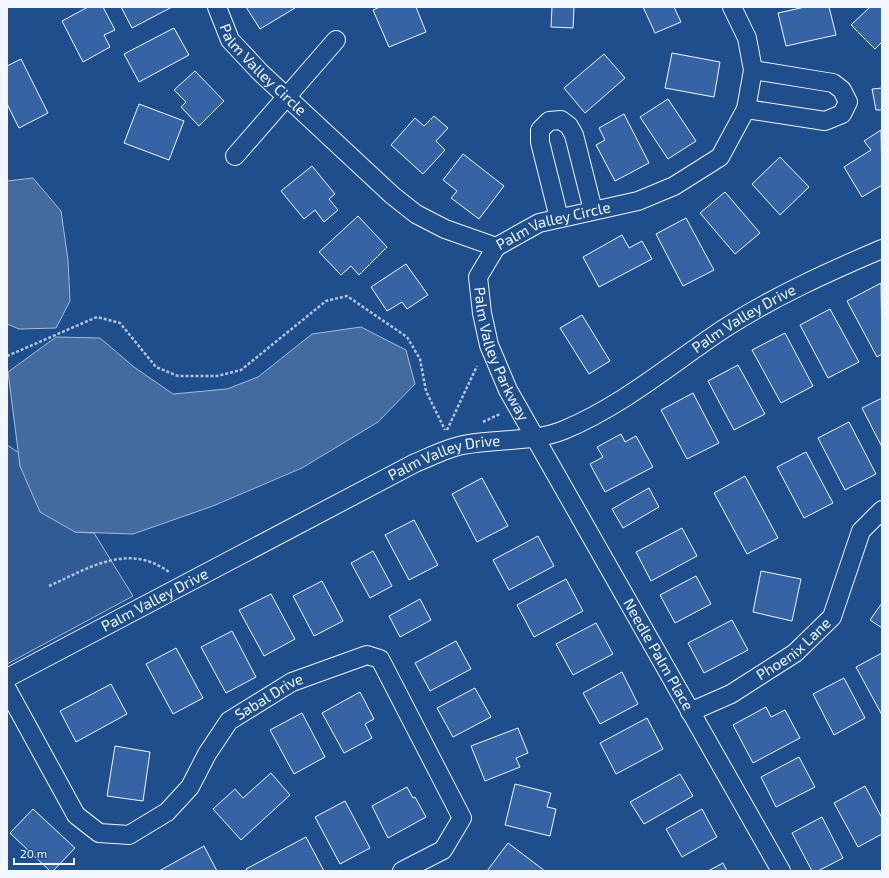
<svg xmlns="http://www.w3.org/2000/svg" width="889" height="878" font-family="'Exo 2',sans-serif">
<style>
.built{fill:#305b95;stroke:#a8bbd7}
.water{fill:#446ba0;stroke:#a8bbd7}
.building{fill:#3563a3;stroke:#f2f6ff}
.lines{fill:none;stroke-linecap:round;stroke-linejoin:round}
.street-casing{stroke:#f2f6ff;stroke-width:20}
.path{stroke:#b3c4dc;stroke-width:2.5;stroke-dasharray:3 2;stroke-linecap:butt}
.street{stroke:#1f4e8c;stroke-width:18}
.labels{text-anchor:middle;stroke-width:3;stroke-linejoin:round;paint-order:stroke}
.street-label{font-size:15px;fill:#f2f6ff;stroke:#1f4e8c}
</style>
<rect width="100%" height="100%" fill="#1f4e8c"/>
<polygon class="built" points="7,445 19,453 20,466 75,532 94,533 133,596 7,664"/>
<g class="water">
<polygon points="33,178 61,211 68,260 70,301 56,328 19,329 7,324 7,181"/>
<polygon points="361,327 406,350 415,384 378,422 302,468 213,506 133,534 75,532 40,512 20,466 8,372 56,337 100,338 134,367 173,394 227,389 258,377 312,334"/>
</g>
<g class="building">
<polygon points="88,7 103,7 115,30 104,35 110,47 83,62 62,21"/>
<polygon points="121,7 172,7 132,28"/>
<polygon points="246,7 294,7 295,8 260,29"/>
<polygon points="380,7 416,7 426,32 389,47 373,10"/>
<polygon points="552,7 574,7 573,28 551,27"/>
<polygon points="643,7 674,7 681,22 655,33"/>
<polygon points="805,7 829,7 836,35 786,46 778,13"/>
<polygon points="870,7 882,7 882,42 875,49 851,25"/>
<polygon points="174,28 189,55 139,82 124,54"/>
<polygon points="672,53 720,62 714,97 665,88"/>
<polygon points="604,54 625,78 585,113 564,88"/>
<polygon points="21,59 48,113 19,128 7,104 7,66"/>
<polygon points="195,71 224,101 199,126 181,107 186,102 174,90"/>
<polygon points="882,88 882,110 876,110 872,89"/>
<polygon points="668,99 696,141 668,159 640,117"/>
<polygon points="139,104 184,121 169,160 124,143"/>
<polygon points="624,114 649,163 615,181 596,145 605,140 599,128"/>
<polygon points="434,116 448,128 436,141 445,150 423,174 391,145 415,118 424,126"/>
<polygon points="881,130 882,185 862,197 844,167 871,150 864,141"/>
<polygon points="463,154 504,186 479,219 451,198 457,191 443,180"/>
<polygon points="780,157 809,187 780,215 752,184"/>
<polygon points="312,166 335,194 329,199 338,210 324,222 315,210 304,219 281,191"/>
<polygon points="725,192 760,233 735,254 700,213"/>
<polygon points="358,216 387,247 359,275 351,266 341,275 319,252"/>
<polygon points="686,218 714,270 683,286 656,234"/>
<polygon points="622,235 629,248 642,241 652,259 599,287 583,257"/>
<polygon points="406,264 428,295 407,309 402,302 387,311 371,287"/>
<polygon points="881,283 882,354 877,357 847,301"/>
<polygon points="830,309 859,362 828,378 800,325"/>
<polygon points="582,315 610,361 589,374 560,328"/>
<polygon points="785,333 813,386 781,403 752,350"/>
<polygon points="738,365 765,414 734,430 708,381"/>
<polygon points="693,393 719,443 687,459 661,410"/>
<polygon points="882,398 882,447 862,408"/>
<polygon points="849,422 876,474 845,490 818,438"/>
<polygon points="621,434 625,442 636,436 653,467 605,492 590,464 603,457 597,447"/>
<polygon points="806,452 833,503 804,518 777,467"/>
<polygon points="745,476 778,538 747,554 714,493"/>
<polygon points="482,478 508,526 477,542 452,494"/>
<polygon points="649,488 659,507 623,528 612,509"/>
<polygon points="414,520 438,565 409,580 385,535"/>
<polygon points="682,528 697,556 651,581 636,552"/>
<polygon points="538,536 554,566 509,590 493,560"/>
<polygon points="373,551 392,586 370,598 351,563"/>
<polygon points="761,571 801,579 792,621 753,612"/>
<polygon points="696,576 711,604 675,623 660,595"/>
<polygon points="566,579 583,611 534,637 517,605"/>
<polygon points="322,581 343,621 314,636 293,596"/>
<polygon points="271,594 295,639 264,656 239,610"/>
<polygon points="420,599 431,620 400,637 389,616"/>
<polygon points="882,603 882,628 870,620"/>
<polygon points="732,620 748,650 704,673 688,643"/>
<polygon points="596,623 613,654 573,675 556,644"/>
<polygon points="232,631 256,677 226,693 201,647"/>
<polygon points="456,641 471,669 430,691 415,663"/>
<polygon points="176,648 203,698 173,714 146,664"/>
<polygon points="882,653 882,715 856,667"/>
<polygon points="622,672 638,704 600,724 583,693"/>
<polygon points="844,678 865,718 834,735 813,694"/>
<polygon points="111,684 127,714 76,742 60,711"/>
<polygon points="475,688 491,717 453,737 437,708"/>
<polygon points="360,692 374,719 365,724 372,738 344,753 322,713"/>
<polygon points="766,707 771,717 785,710 800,738 753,763 733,725"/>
<polygon points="302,713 325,757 294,774 270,730"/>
<polygon points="647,718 663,749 616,774 600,743"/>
<polygon points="518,728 528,753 516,758 520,767 485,781 471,746"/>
<polygon points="115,746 150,752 143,801 107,796"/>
<polygon points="799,757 815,787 776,807 761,777"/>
<polygon points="271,773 290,795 241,840 213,809 235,789 243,798"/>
<polygon points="680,774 693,796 644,824 630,802"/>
<polygon points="515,784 551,793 547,807 556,809 550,836 505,825"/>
<polygon points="865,786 882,818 882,834 858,847 834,803"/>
<polygon points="407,787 413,798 415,797 426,817 388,838 372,806"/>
<polygon points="345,801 370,848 340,864 315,817"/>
<polygon points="33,809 75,848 53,871 50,871 10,833"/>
<polygon points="702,809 717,837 682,857 666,829"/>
<polygon points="822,817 843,858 818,871 812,871 792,833"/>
<polygon points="306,837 324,871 247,871 246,869"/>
<polygon points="508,843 545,871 487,871"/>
<polygon points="204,846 217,871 159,871"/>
<polygon points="723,863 727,871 708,871"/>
</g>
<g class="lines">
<defs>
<g id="street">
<path id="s1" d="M 217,7 L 230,40 L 260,72 L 392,195 L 416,214 L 445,229 L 496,247 L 539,223 L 638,201 L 674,186 L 720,157 L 746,109 L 753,70 L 747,38 L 732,7"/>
<polyline points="746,109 825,121 842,114 848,102 842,90 833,83 753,70"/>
<polyline points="235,156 336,40"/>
<polyline points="559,218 540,142 540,130 549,121 561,120 569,126 574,135 593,210"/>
<path id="s2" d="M 496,247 L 478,277 L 482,313 L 489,345 L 508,390 L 781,871"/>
<path id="s3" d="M 7,678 L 415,463 C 430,457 447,448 463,445 C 497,438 532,443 564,430 C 624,405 672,363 725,328 C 775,296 828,272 882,249"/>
<path id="s4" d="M 7,689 L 76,815 L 99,833 L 129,835 L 167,812 L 190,787 L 207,754 L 229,721 L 292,682 L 367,655 L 380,659 L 462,818 L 443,850 L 402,871"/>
<path id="s5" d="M 690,712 L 731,694 L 795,653 L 832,617 L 861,531 L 882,510"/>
</g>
</defs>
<use href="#street" class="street-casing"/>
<g class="path">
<polyline points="7,356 97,317 120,323 156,367 178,376 217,376 241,370 326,301 347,296 407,337 420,359 426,391 445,430"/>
<polyline points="483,422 500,414"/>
<polyline points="447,430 477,366"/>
<path d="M 49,586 C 89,568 128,542 169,572"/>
</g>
<use href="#street" class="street"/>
</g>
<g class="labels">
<g class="street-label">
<text dy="5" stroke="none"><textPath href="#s1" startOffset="79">Palm Valley Circle</textPath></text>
<text dy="5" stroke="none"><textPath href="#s1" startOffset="439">Palm Valley Circle</textPath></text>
<text dy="5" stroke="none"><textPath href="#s3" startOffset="827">Palm Valley Drive</textPath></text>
<text dy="5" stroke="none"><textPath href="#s2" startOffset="116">Palm Valley Parkway</textPath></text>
<text dy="5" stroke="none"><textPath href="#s3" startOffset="491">Palm Valley Drive</textPath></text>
<text dy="5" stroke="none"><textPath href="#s3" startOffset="167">Palm Valley Drive</textPath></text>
<text dy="5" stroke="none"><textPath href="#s5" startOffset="122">Phoenix Lane</textPath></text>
<text dy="5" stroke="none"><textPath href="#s2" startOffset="457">Needle Palm Place</textPath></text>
<text dy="5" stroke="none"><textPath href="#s4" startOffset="405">Sabal Drive</textPath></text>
</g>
</g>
<rect width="889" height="878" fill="none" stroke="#f2f6ff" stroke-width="16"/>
<path d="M14 858v6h60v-6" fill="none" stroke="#f2f6ff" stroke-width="2"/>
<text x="20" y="858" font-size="12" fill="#f2f6ff" stroke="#1f4e8c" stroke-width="3" paint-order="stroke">20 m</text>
</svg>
